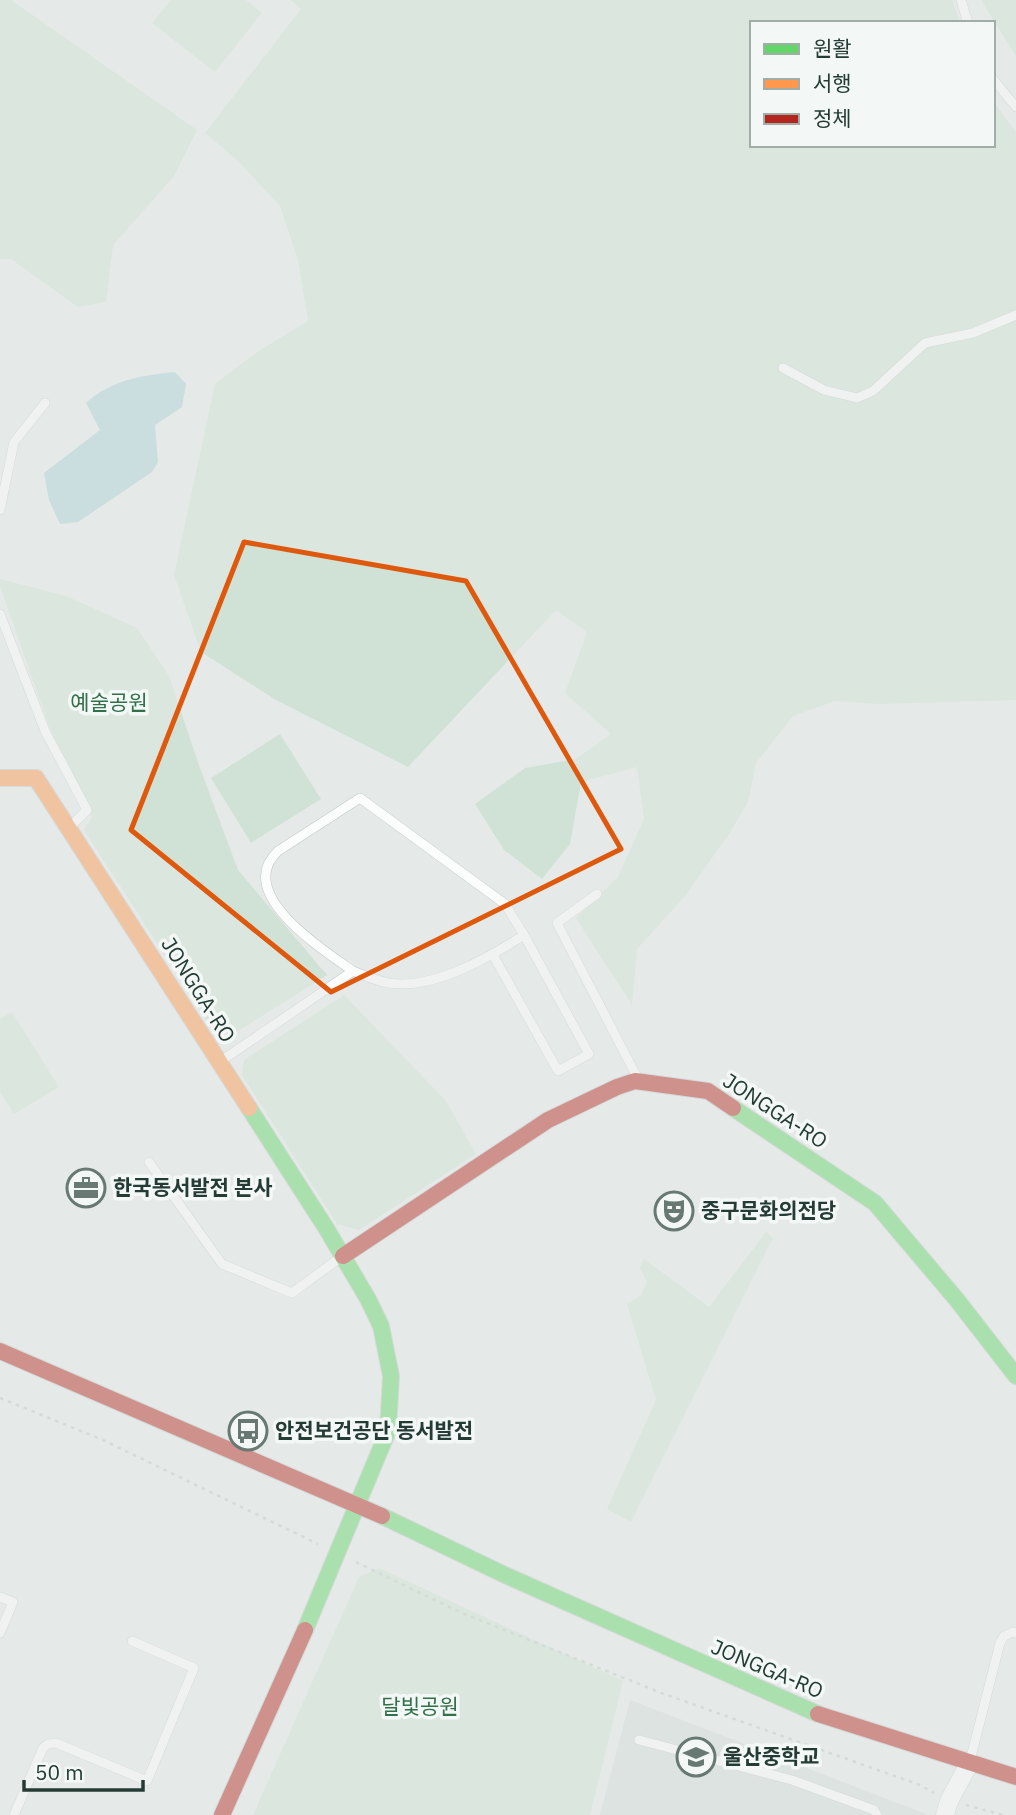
<svg xmlns="http://www.w3.org/2000/svg" width="1016" height="1815" font-family="'IBM Plex Sans','Noto Sans KR',sans-serif">
<style>
.built{fill:#d3dbd8}
.green{fill:#cfe2d5}
.water{fill:#a9cfd5}
.lines{fill:none;stroke-linecap:round;stroke-linejoin:round}
.lane-casing{stroke:#c2c7c5;stroke-width:10}
.street-casing{stroke:#c2c7c5;stroke-width:19}
.fast-casing{stroke:#c1c7c5;stroke-width:18}
.slow-casing{stroke:#c1c7c5;stroke-width:18}
.jam-casing{stroke:#c1c7c5;stroke-width:18}
.path{stroke:#c1cac6;stroke-width:2.5;stroke-dasharray:3.5 5;stroke-linecap:butt}
.lane{stroke:#fbfcfc;stroke-width:9}
.street{stroke:#fbfcfc;stroke-width:18}
.fast{stroke:#63d668;stroke-width:16}
.slow{stroke:#ff974d;stroke-width:16}
.jam{stroke:#b3261e;stroke-width:16}
.marked{fill:none;stroke:#de580e;stroke-width:5;stroke-linejoin:round}
.labels{text-anchor:middle;stroke-width:7;stroke-linejoin:round;paint-order:stroke}
.park-label{font-size:21px;fill:#31704a;stroke:#f3f8f6}
.street-label{font-size:21px;fill:#243c35;stroke:#f3f8f6}
.poi-label{font-size:21px;font-weight:bold;fill:#243c35;stroke:#f3f8f6;text-anchor:start}
</style>
<rect width="100%" height="100%" fill="#e5eae8"/>
<polygon class="built" points="630,1700 926,1814 926,1815 600,1815"/>
<g class="green">
<polygon points="0,0 11,0 197,130 174,176 113,245 106,302 78,307 11,259 0,259"/>
<polygon points="171,0 246,0 262,13 215,72 152,23"/>
<polygon points="291,0 952,0 960,23 752,23 752,145 993,145 993,101 1016,132 1016,700 879,704 835,701 793,716 756,763 748,802 729,834 685,896 637,949 632,1005 576,918 618,877 644,819 637,767 581,782 570,844 542,879 504,850 475,804 525,768 576,759 611,734 565,693 587,632 556,610 408,767 276,700 201,652 174,575 215,384 257,352 308,321 298,260 280,206 237,160 205,133 301,9"/>
<polygon points="981,0 1016,0 1016,56"/>
<polygon points="0,579 66,596 137,628 169,676 200,768 238,870 327,975 232,1035 213,1030 84,830 92,817 49,726 0,586"/>
<polygon points="280,734 321,799 251,843 211,778"/>
<polygon points="344,995 446,1101 476,1154 359,1230 337,1224 242,1075 244,1060"/>
<polygon points="12,1012 59,1087 14,1114 0,1092 0,1019"/>
<polygon points="766,1232 773,1238 631,1522 607,1509 656,1400 627,1304 641,1295 647,1282 640,1268 644,1259 709,1307"/>
<polygon points="379,1568 623,1681 590,1815 253,1815 359,1577"/>
</g>
<path class="water" d="M 175,372 L 186,384 L 182,407 L 155,425 L 158,462 L 152,472 L 78,522 L 60,524 L 49,500 L 44,473 L 100,430 L 86,403 C 111,380 143,375 175,372 Z"/>
<g class="lines">
<defs>
<g id="lane">
<polyline points="961,0 968,23"/>
<polyline points="993,79 1016,107"/>
<polyline points="783,368 824,390 857,398 873,391 925,343 973,333 1016,315"/>
<polyline points="0,510 14,442 45,403"/>
<polyline points="0,614 45,731 87,810 70,827"/>
<polyline points="597,894 557,923 637,1077"/>
<polyline points="493,955 558,1071 589,1054 524,935"/>
<path d="M 221,1061 L 353,971 C 364,975 376,981 389,983 C 433,990 488,958 524,935 L 505,904 L 360,798 L 278,851 C 233,893 323,950 353,971"/>
<polyline points="149,1162 222,1264 292,1293 341,1257"/>
<polyline points="0,1597 13,1602 0,1633"/>
<polyline points="639,1740 792,1780 874,1810 877,1815"/>
<polyline points="970,1761 1000,1643 1004,1636 1013,1632 1016,1633"/>
<polyline points="14,1815 43,1748 48,1744 56,1743 147,1781 194,1668 132,1641"/>
</g>
<polyline id="street" points="945,1815 949,1801 970,1762"/>
<g id="fast">
<polyline points="249,1108 326,1228 368,1299 381,1326 391,1376 388,1431 305,1630"/>
<polyline points="733,1108 875,1203 957,1300 1016,1376"/>
<polyline points="382,1516 505,1575 818,1714"/>
</g>
<polyline id="slow" points="0,778 36,778 249,1108"/>
<g id="jam">
<polyline points="343,1256 548,1120 617,1087 635,1081 708,1091 733,1108"/>
<polyline points="0,1351 382,1516"/>
<polyline points="818,1714 1016,1777"/>
<polyline points="222,1815 305,1630"/>
</g>
</defs>
<use href="#lane" class="lane-casing"/>
<use href="#street" class="street-casing"/>
<use href="#fast" class="fast-casing"/>
<use href="#slow" class="slow-casing"/>
<use href="#jam" class="jam-casing"/>
<g class="path">
<polyline points="0,1398 103,1440 318,1544"/>
<polyline points="356,1562 462,1613 664,1694 920,1785 934,1793"/>
<polyline points="966,1805 1003,1815"/>
</g>
<use href="#lane" class="lane"/>
<use href="#street" class="street"/>
<use href="#fast" class="fast"/>
<use href="#slow" class="slow"/>
<use href="#jam" class="jam"/>
</g>
<path d="M0 0H1016V1815H0ZM 244,542 L 466,581 L 621,849 L 331,992 L 131,830 Z" fill="#e5eae8" fill-opacity=".55" fill-rule="evenodd"/>
<path class="marked" d="M 244,542 L 466,581 L 621,849 L 331,992 L 131,830 Z"/>
<defs>
<symbol id="office-ring" viewBox="-11 -11 22 22"><circle r="9.5" fill="#f3f8f6" stroke="#687974" stroke-width="1.5"/><path d="M-6-3h4V-5.5h4V-3h4V5H-6ZM-1-4.5V-3h2v-1.5ZM-6 0V1H6V0Z" fill="#687974"/></symbol>
<symbol id="theatre-ring" viewBox="-11 -11 22 22"><circle r="9.5" fill="#f3f8f6" stroke="#687974" stroke-width="1.5"/><path d="M-5-5.5Q0-4 5-5.5V0Q5 5 0 6Q-5 5-5 0ZM-3.3-2.5H-1v1.5H-3.3ZM1-2.5H3.3v1.5H1ZM-2.8 1Q0 5.5 2.8 1Z" fill="#687974"/></symbol>
<symbol id="bus-ring" viewBox="-11 -11 22 22"><circle r="9.5" fill="#f3f8f6" stroke="#687974" stroke-width="1.5"/><path d="M-5-6H5V4H4V6H2V4H-2V6H-4V4H-5ZM-3.5-4V0h7V-4ZM-3.5 1.2v1.5H-2V1.2ZM2 1.2v1.5H3.5V1.2Z" fill="#687974"/></symbol>
<symbol id="school-ring" viewBox="-11 -11 22 22"><circle r="9.5" fill="#f3f8f6" stroke="#687974" stroke-width="1.5"/><path d="M0-5L7-2L0 1L-7-2ZM-4 1L0 2.5L4 1V4Q0 6-4 4Z" fill="#687974"/></symbol>
</defs>
<g fill-rule="evenodd">
<use href="#office-ring" x="64" y="1166" width="44" height="44"/>
<use href="#theatre-ring" x="652" y="1189" width="44" height="44"/>
<use href="#bus-ring" x="226" y="1409" width="44" height="44"/>
<use href="#school-ring" x="674" y="1735" width="44" height="44"/>
</g>
<g class="labels">
<g class="park-label">
<text x="109" y="710">예술공원</text>
<text x="420" y="1714">달빛공원</text>
</g>
<g class="street-label">
<text transform="translate(198 990) rotate(58)" y="7">JONGGA-RO</text>
<text transform="translate(775 1111) rotate(33)" y="7">JONGGA-RO</text>
<text transform="translate(767 1669) rotate(23)" y="7">JONGGA-RO</text>
</g>
<g class="poi-label">
<text x="113" y="1195">한국동서발전 본사</text>
<text x="701" y="1218">중구문화의전당</text>
<text x="275" y="1438">안전보건공단 동서발전</text>
<text x="723" y="1764">울산중학교</text>
</g>
</g>
<rect x="750" y="21" width="245" height="126" fill="#f3f8f6" stroke="#a0ada9" stroke-width="2"/>
<rect x="764" y="44" width="35" height="10" fill="#63d668" stroke="#a0ada9" stroke-width="2"/>
<text x="813" y="56" font-size="21" fill="#243c35">원활</text>
<rect x="764" y="79" width="35" height="10" fill="#ff974d" stroke="#a0ada9" stroke-width="2"/>
<text x="813" y="91" font-size="21" fill="#243c35">서행</text>
<rect x="764" y="114" width="35" height="10" fill="#b3261e" stroke="#a0ada9" stroke-width="2"/>
<text x="813" y="126" font-size="21" fill="#243c35">정체</text>
<path d="M24 1780v10h119v-10" fill="none" stroke="#243c35" stroke-width="3.5"/>
<text x="35" y="1780" font-size="21" fill="#243c35" stroke="#f3f8f6" stroke-width="5" paint-order="stroke">50 m</text>
</svg>
